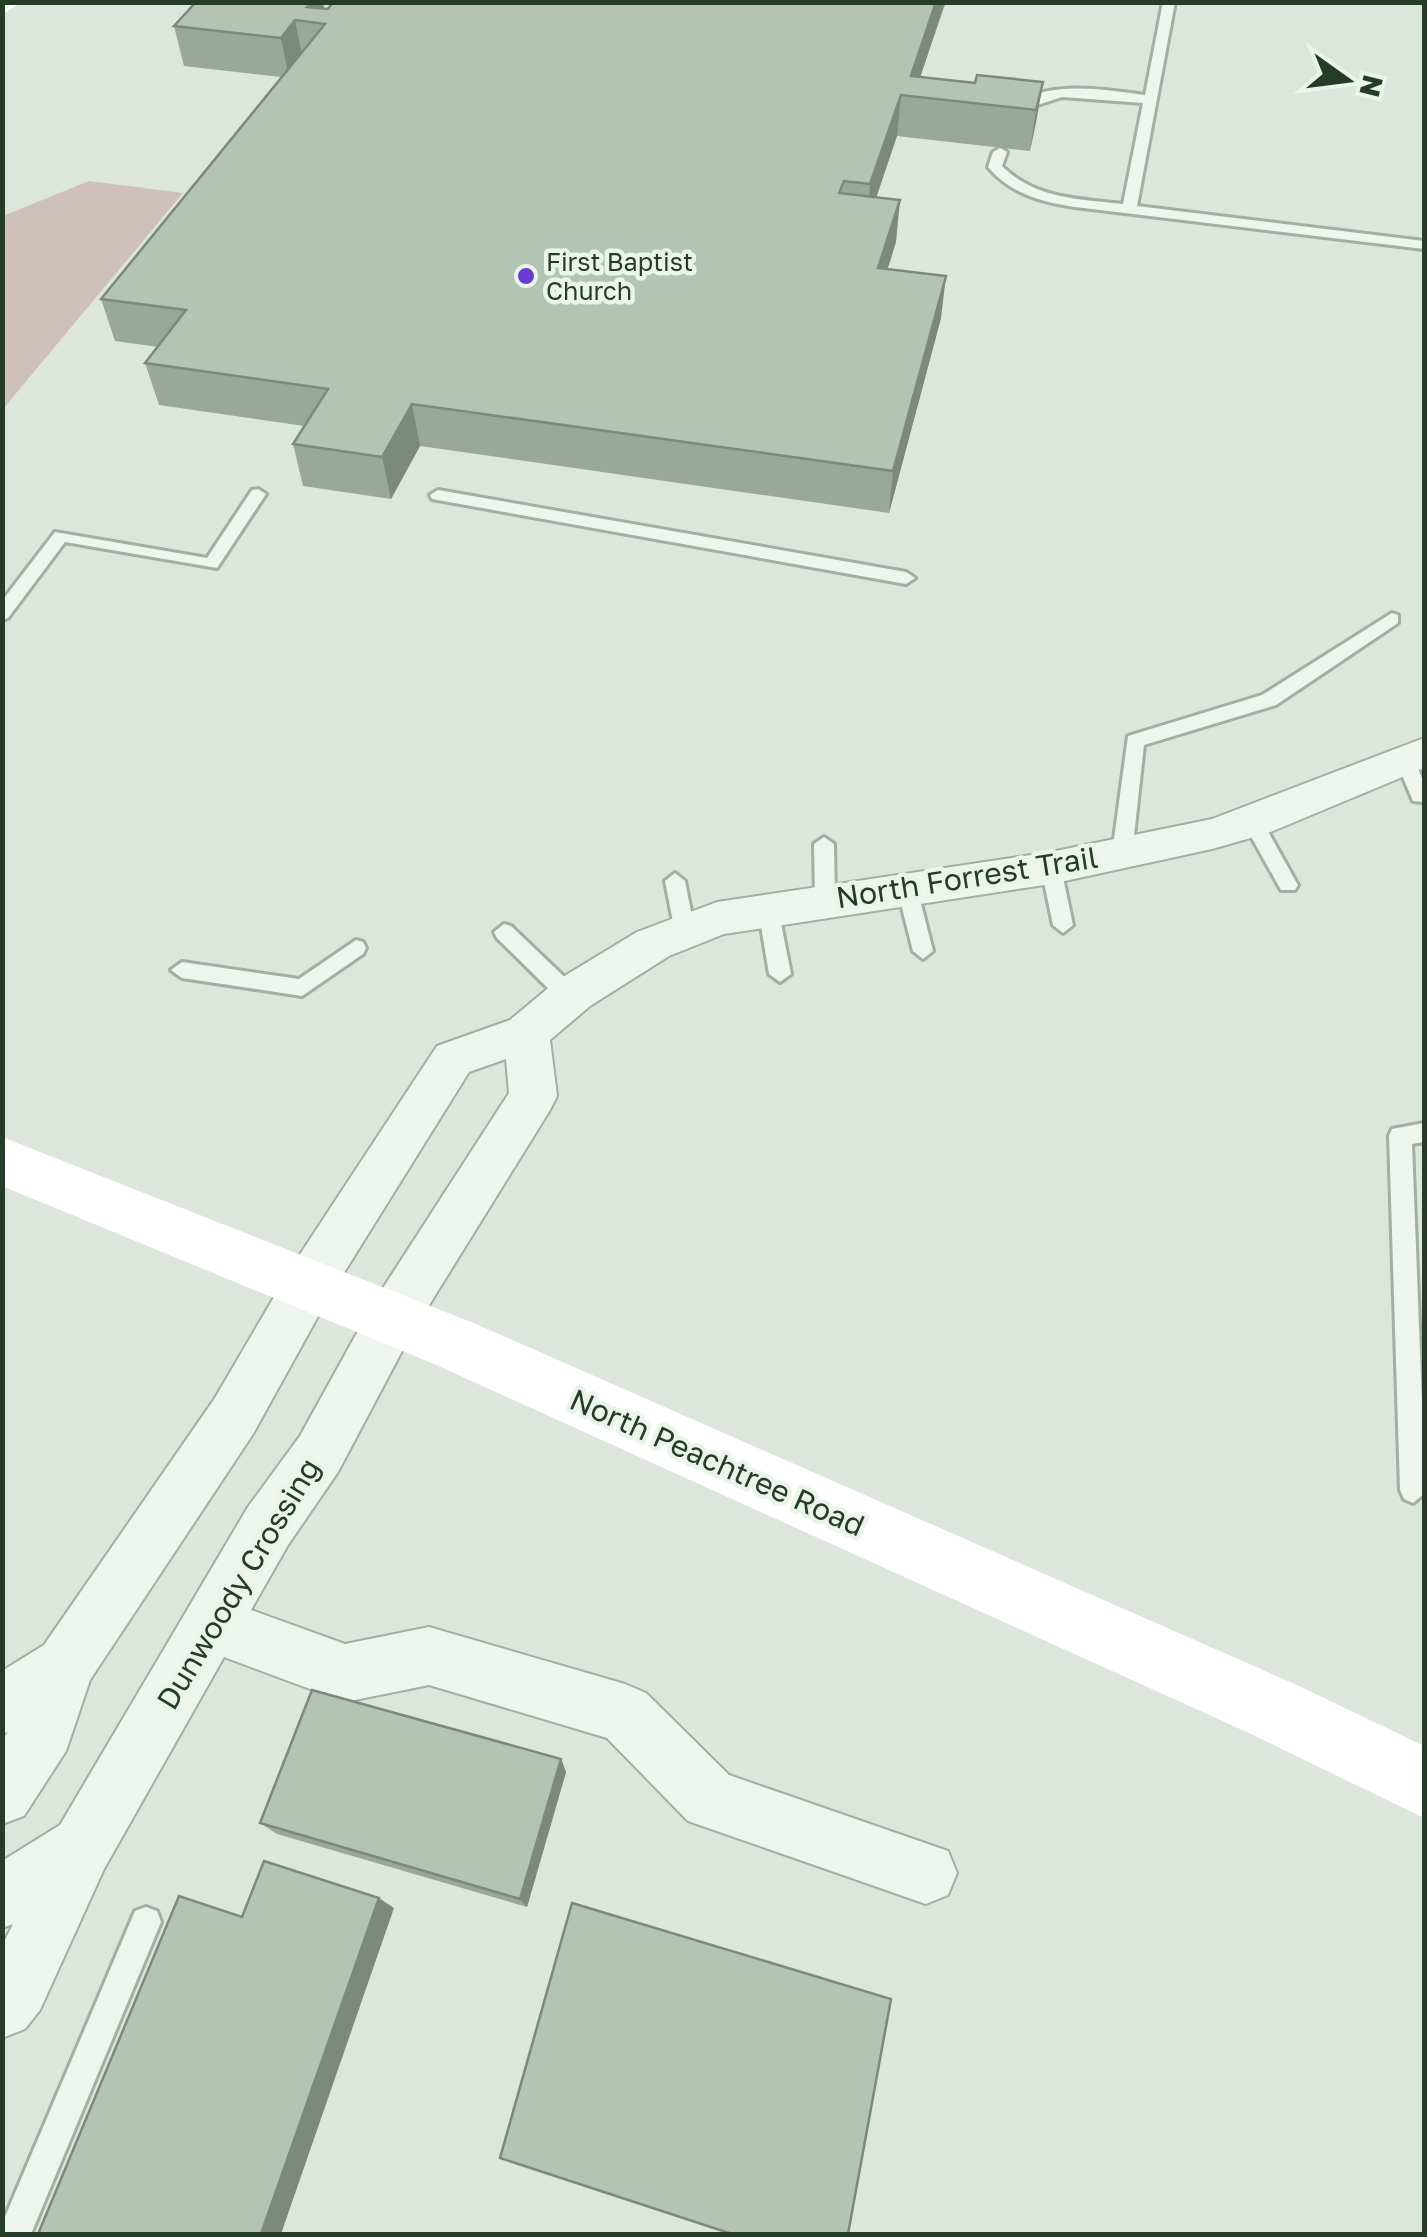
<svg xmlns="http://www.w3.org/2000/svg" width="1427" height="2237" font-family="'Golos Text',sans-serif">
<style>
.green{fill:#d0c0bc}
.lines{fill:none;stroke-linecap:round;stroke-linejoin:round}
.lane-casing{stroke:#a1b0a2;stroke-width:6}
.street-casing{stroke:#a1b0a2;stroke-width:4}
.lane{fill:#eef5ef;fill-rule:evenodd}
.street{fill:#eef5ef;fill-rule:evenodd}
.secondary{fill:#fff;fill-rule:evenodd}
.wall{fill:#9aa89b}
.shaded-wall{fill:#7d887e}
.building{fill:#b3c3b4;stroke:#7d887e;stroke-width:2.5}
.poi-dot{fill:#693cd0;stroke:#ebf4eb;stroke-width:4}
.labels{text-anchor:middle;stroke-width:9;stroke-linejoin:round;paint-order:stroke}
.far-poi-label{font-size:25px;fill:#253d27;stroke:#ebf4eb;text-anchor:start}
.street-label{font-size:30px;fill:#253d27;stroke:#ebf4eb}
</style>
<rect width="100%" height="100%" fill="#dce6dc"/>
<polygon class="green" points="89,181 183,193 3,409 3,216"/>
<g class="lines">
<defs>
<g id="lane">
<path d="M 1163,2 L 1175,2 L 1137,206 L 1424,241 L 1424,249 L 1075,207 C 1041,202 1011,194 988,167 L 993,152 L 1000,148 L 1007,152 L 1002,166 C 1035,199 1079,199 1123,204 L 1143,103 L 1062,97 L 1013,113 L 1007,109 C 1044,79 1100,89 1145,95 Z"/>
<polygon points="258,489 266,494 217,568 65,542 8,618 2,620 2,601 55,532 207,558 252,490"/>
<polygon points="438,490 906,572 915,578 906,584 432,499 430,495"/>
<polygon points="1392,613 1398,615 1398,623 1276,705 1144,745 1132,854 1129,859 1115,859 1112,854 1128,736 1262,695"/>
<polygon points="1406,754 1413,756 1424,783 1424,802 1413,801 1396,761"/>
<polygon points="1253,815 1260,817 1295,880 1298,885 1295,890 1281,890 1243,822"/>
<polygon points="824,837 834,844 835,900 825,908 815,900 814,844"/>
<polygon points="1051,860 1061,868 1073,925 1063,933 1053,925 1041,868"/>
<polygon points="675,873 685,881 695,932 685,940 675,932 665,881"/>
<polygon points="907,880 917,888 933,951 923,959 913,951 897,888"/>
<polygon points="768,900 778,908 791,974 780,982 769,974 758,908"/>
<polygon points="504,924 511,926 578,990 581,996 578,1002 562,1002 497,938 494,932"/>
<polygon points="356,940 363,942 366,948 363,954 302,996 182,978 171,970 182,962 299,979"/>
<polygon points="1424,1123 1424,1142 1412,1144 1424,1454 1424,1494 1413,1503 1404,1499 1400,1490 1389,1136 1392,1129"/>
<polygon points="146,1907 157,1911 161,1922 31,2234 2,2234 2,2224 135,1911"/>
</g>
<polygon id="street" points="1424,738 1424,768 1268,833 1212,849 1051,884 724,934 669,956 590,1006 550,1040 557,1096 550,1110 410,1336 338,1472 288,1545 251,1610 345,1644 429,1627 625,1684 646,1693 729,1775 948,1851 957,1873 948,1895 926,1904 688,1821 607,1738 429,1685 345,1702 224,1657 104,1869 40,2010 25,2029 2,2038 2,1946 13,1924 2,1928 2,1861 60,1825 248,1507 300,1436 374,1302 509,1093 506,1059 469,1072 327,1300 253,1434 90,1680 66,1751 24,1816 2,1824 2,1740 8,1732 2,1734 2,1671 44,1645 215,1398 291,1268 437,1046 510,1020 558,980 637,932 717,902 1051,852 1212,819"/>
</defs>
<use href="#lane" class="lane-casing"/>
<use href="#street" class="street-casing"/>
<use href="#lane" class="lane"/>
<use href="#street" class="street"/>
<g class="secondary">
<polygon points="2,2 21,2 2,15"/>
<polygon points="2,1137 476,1324 1297,1685 1424,1746 1424,1818 1249,1733 434,1364 2,1186"/>
</g>
</g>
<g class="wall">
<polygon points="333,2 946,2 920,77 975,83 1043,82 1030,151 897,136 876,197 896,242 887,269 941,318 889,513 420,446 391,499 303,486 293,444 304,426 159,405 145,363 158,347 115,341 101,299 281,77 184,66 174,26 328,9"/>
<polygon points="561,1759 566,1772 527,1907 277,1834 260,1823"/>
</g>
<g class="shaded-wall">
<polygon points="311,2 323,2 328,30 325,24 307,7"/>
<polygon points="936,2 945,2 914,96 911,76"/>
<polygon points="295,20 303,60 289,78 281,38"/>
<polygon points="1043,82 1036,123 1030,151 1036,110"/>
<polygon points="901,95 897,136 867,225 870,184"/>
<polygon points="900,200 896,242 875,310 878,268"/>
<polygon points="946,276 941,318 889,513 893,471"/>
<polygon points="412,404 420,446 391,499 382,457"/>
<polygon points="561,1759 566,1772 527,1907 520,1899"/>
<polygon points="379,1898 394,1908 281,2234 261,2234"/>
</g>
<g class="building">
<polygon points="196,2 311,2 307,7 328,9 333,2 936,2 911,76 975,83 977,75 1043,82 1036,110 901,95 870,184 844,181 839,193 900,200 878,268 946,276 893,471 412,404 382,457 293,444 328,389 145,363 186,310 101,299 325,24 295,20 281,38 174,26"/>
<polygon points="312,1690 561,1759 520,1899 260,1823"/>
<polygon points="264,1861 379,1898 261,2234 38,2234 179,1896 242,1917"/>
<polygon points="572,1903 891,1999 848,2234 732,2234 500,2158"/>
</g>
<circle class="poi-dot" cx="526" cy="276" r="10"/>
<g class="labels">
<g class="far-poi-label">
<text x="546" y="271">First Baptist<tspan x="546" dy="29">Church</tspan></text>
</g>
<g class="street-label">
<text transform="translate(967 878) rotate(-9)" y="10">North Forrest Trail</text>
<text transform="translate(717 1463) rotate(24)" y="10">North Peachtree Road</text>
<text transform="translate(239 1584) rotate(-59)" y="10">Dunwoody Crossing</text>
</g>
</g>
<rect width="1427" height="2237" fill="none" stroke="#253d27" stroke-width="10"/>
<g transform="translate(1347 80) rotate(104)" stroke="#ebf4eb" stroke-width="8" paint-order="stroke">
<path d="M0-8L18 38L0 25L-18 38Z" fill="#253d27"/>
<text y="-15" font-size="28" font-weight="bold" text-anchor="middle" fill="#253d27">N</text>
</g>
</svg>
